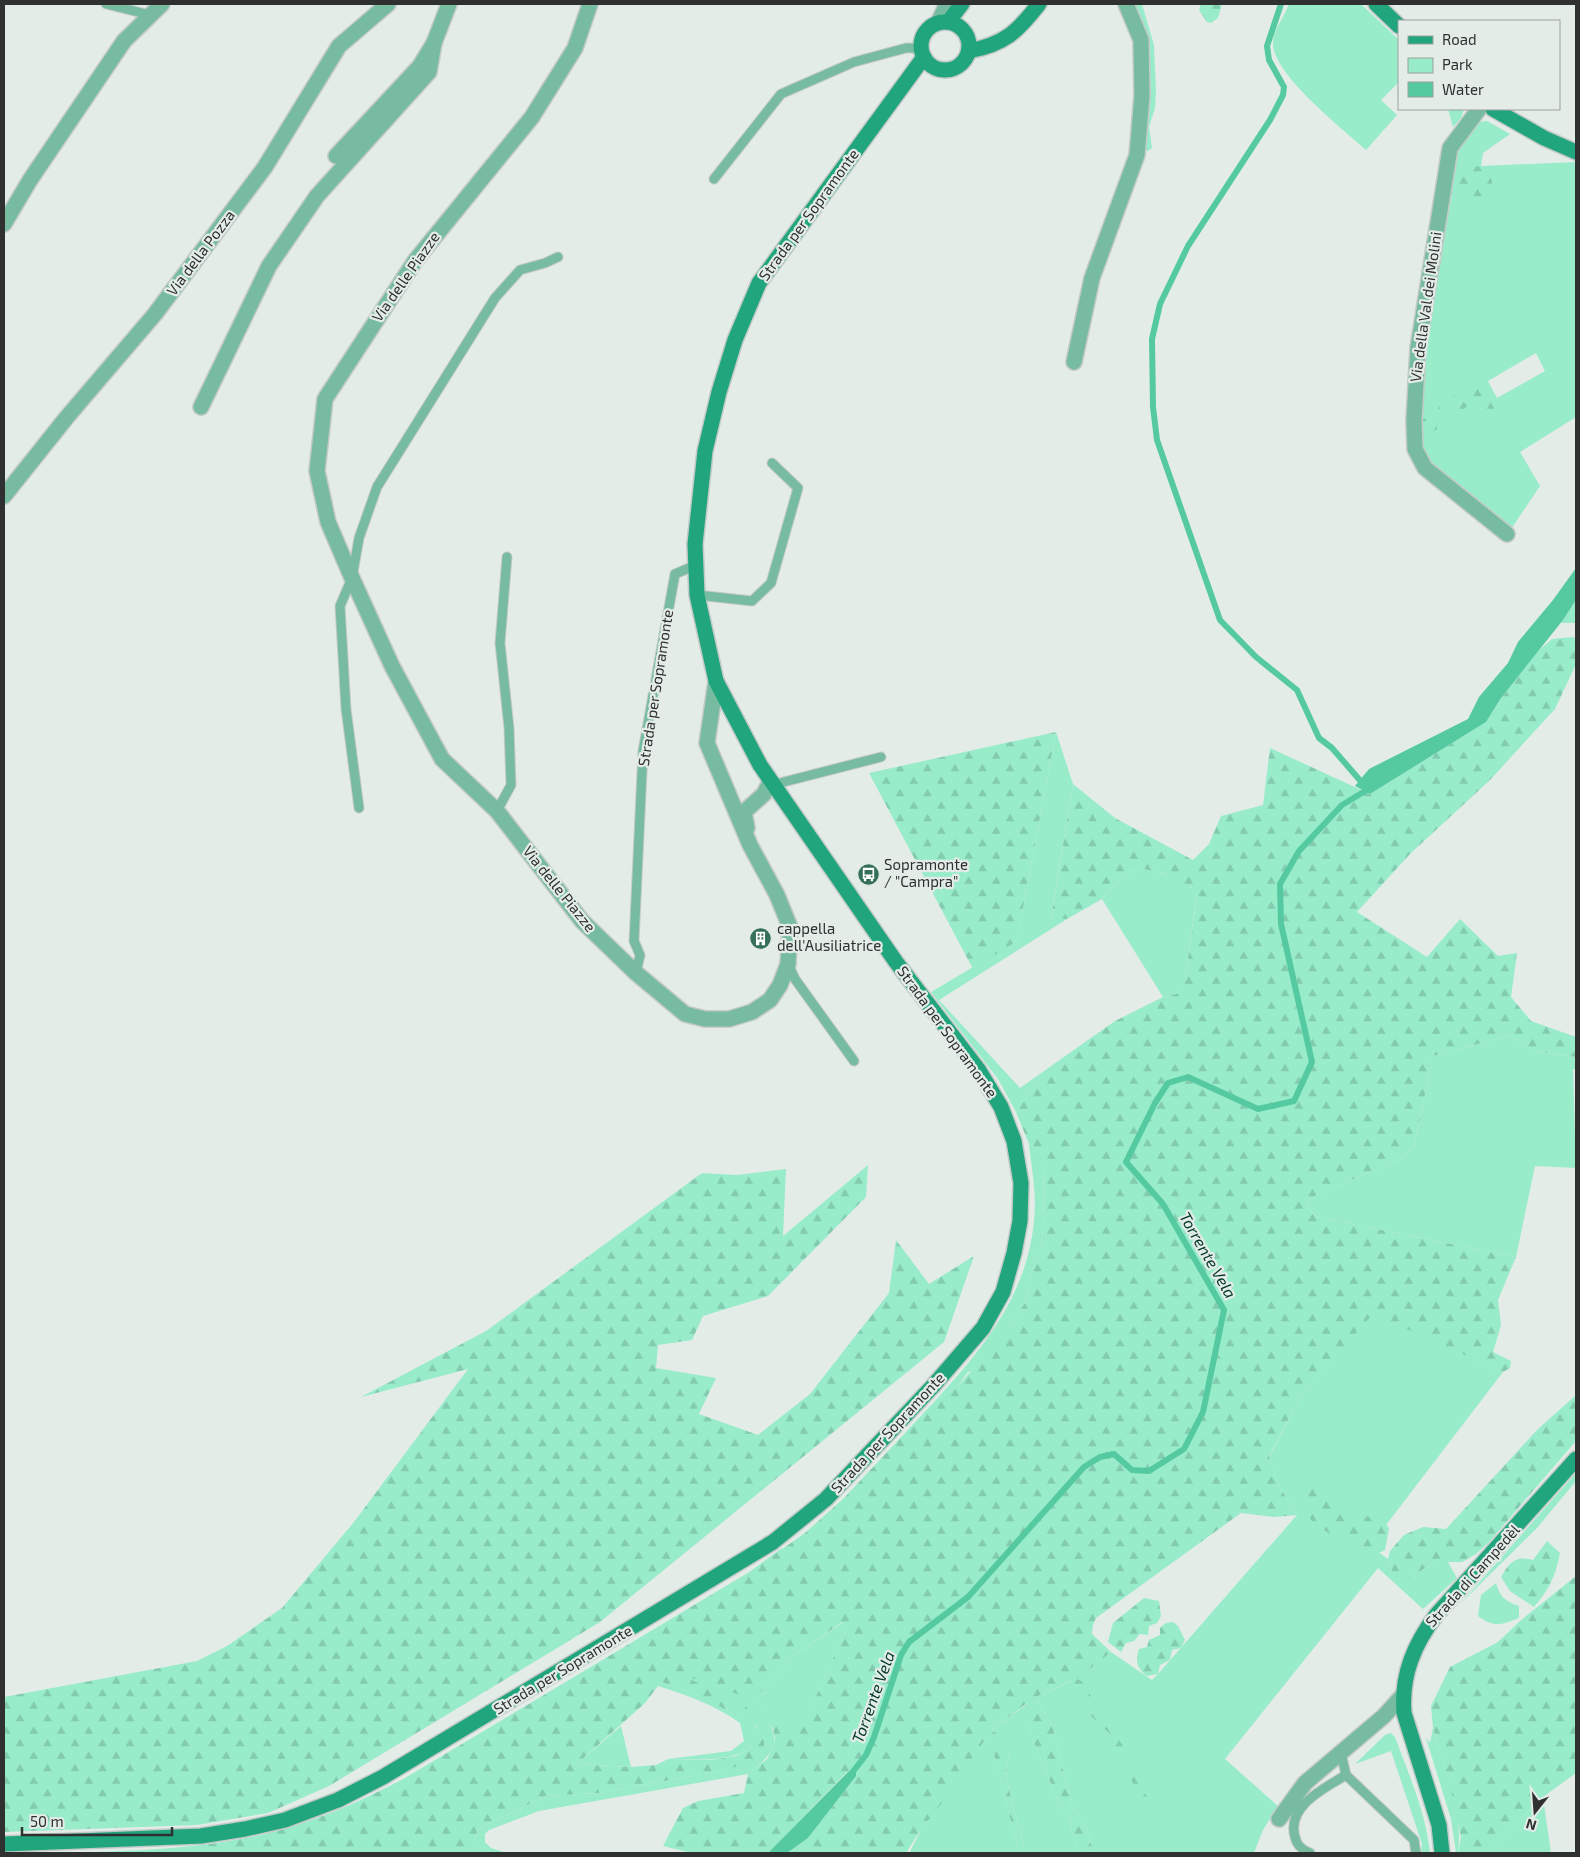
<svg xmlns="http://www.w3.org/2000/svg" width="1580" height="1857" font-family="'Exo 2',sans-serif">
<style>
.green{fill:#98ecca;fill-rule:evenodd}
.forest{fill:url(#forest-firs);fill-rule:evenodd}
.water{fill:#55caa0}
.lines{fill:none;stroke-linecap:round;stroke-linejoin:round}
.stream{stroke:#55caa0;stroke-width:6}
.lane-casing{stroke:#c3cac7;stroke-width:11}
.street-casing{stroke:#c3cac7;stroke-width:18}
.secondary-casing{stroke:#c3cac7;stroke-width:18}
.lane{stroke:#77bca0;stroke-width:9}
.street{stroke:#77bca0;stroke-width:15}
.secondary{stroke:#21a57c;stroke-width:15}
.labels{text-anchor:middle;stroke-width:4.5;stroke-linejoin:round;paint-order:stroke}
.street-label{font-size:15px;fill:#2e312f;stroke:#e4ece8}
.poi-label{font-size:15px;fill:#2e312f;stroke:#e4ece8;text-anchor:start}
.water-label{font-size:16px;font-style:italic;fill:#023828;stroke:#e4ece8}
</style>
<defs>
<pattern id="forest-firs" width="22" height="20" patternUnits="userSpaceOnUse" patternTransform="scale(1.25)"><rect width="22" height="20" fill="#98ecca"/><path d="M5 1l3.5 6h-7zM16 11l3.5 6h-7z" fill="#83cbae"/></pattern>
</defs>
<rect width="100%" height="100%" fill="#e4ece8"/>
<g class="green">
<polygon points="1135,4 1142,4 1154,45 1156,91 1155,108 1149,127 1152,148 1148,151 1144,150 1145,36"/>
<path d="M 1289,4 L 1361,4 L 1399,40 L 1399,82 L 1381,100 L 1397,115 L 1366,150 C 1343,129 1271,73 1273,42 C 1273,30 1285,16 1289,4 Z"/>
<polygon points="1448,109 1464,109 1461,118 1453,127"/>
<path d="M 1487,121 L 1510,134 L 1483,153 L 1481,166 L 1576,162 L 1576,417 L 1520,452 L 1540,486 L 1511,529 L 1435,471 L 1422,447 L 1421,438 L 1423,359 L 1455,157 L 1458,149 L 1478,122 ZM 1536,353 L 1545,371 L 1497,398 L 1488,381 Z"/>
<polygon points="1576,600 1576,623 1561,623"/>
<polygon points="1056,732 1073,784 1051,917 1067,919 939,1000 1020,1088 1044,1071 1016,1112 998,1079 931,992 1017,941"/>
<path d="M 1139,868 C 1159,872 1183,877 1197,893 L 1185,980 L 1181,994 L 1163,997 L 1102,899 L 1123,875 Z"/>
<polygon points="1508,1036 1524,1043 1533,1051 1576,1057 1576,1069 1573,1069 1576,1168 1535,1166 1516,1257 1317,1217 1306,1206 1315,1196 1400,1159 1414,1147 1433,1056"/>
<path d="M 1029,1144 L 1038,1148 L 1044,1156 L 1043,1230 L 1040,1252 L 1031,1276 L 1026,1301 L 1009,1328 L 1025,1353 L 968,1372 L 957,1387 L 934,1402 C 987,1344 1033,1288 1035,1205 C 1035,1185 1031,1164 1029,1144 Z"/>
<polygon points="1373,1313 1503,1372 1370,1546 1388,1559 1392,1571 1413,1575 1436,1562 1448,1562 1457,1578 1423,1609 1378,1568 1225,1759 1278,1806 1263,1830 1254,1853 1094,1853 1084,1823 1073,1810 1053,1728 1036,1697 1076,1679 1111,1652 1152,1680 1158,1674 1297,1515 1280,1487 1269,1457 1302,1394"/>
<polygon points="1576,1473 1576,1481 1537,1528 1461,1603"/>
<path d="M 782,1548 L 754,1700 L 793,1656 L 844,1622 L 846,1630 L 798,1737 L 756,1702 C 780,1736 783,1747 748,1774 L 539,1811 L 489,1830 L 485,1834 L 485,1842 L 491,1848 L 507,1853 L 483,1853 L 475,1838 L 479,1828 L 546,1796 L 598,1793 L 725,1770 L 764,1746 L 764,1727 L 755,1726 L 755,1733 L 750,1749 C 725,1763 696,1759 668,1759 L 731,1751 L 744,1741 L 740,1723 C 715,1705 687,1695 658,1686 L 661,1682 C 691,1691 718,1704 745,1720 L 669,1671 L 751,1571 Z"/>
<path d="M 1496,1583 C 1500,1597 1505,1601 1519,1606 L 1519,1618 C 1500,1625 1495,1628 1478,1616 L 1481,1595 Z"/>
<polygon points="1028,1703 1031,1735 1061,1809 1070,1818 1072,1833 1079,1853 1025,1853 1006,1777 1009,1754 992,1730"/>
<polygon points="621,1726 631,1767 577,1764"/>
<path d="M 1433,1728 C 1444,1765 1464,1815 1458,1853 L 1456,1853 L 1451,1819 L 1426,1738 L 1430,1743 Z"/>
<path d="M 989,1733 L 1019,1853 L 910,1853 C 913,1842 923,1832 922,1821 L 927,1820 L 932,1816 Z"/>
<path d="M 1391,1733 L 1395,1737 C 1409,1775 1426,1813 1430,1853 L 1421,1853 L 1422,1844 L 1391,1751 L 1355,1764 L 1385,1735 Z"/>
<polygon points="1543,1797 1551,1853 1488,1853"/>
</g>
<g class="forest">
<polygon points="1201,4 1222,4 1218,18 1211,23 1207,22 1199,10"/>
<path d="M 1481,166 C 1494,174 1493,186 1492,200 C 1478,212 1461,200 1449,191 L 1455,174 L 1460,168 Z"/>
<path d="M 1477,384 C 1483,388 1496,411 1500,419 L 1498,423 L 1486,423 L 1478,411 L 1482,406 L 1481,401 L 1475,398 L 1464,409 L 1451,409 C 1446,421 1437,434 1424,433 L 1422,430 L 1422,420 L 1437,412 L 1440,404 L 1451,401 L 1454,394 Z"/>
<path d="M 1573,637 L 1576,639 L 1576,664 L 1555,709 L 1490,780 L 1411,853 L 1357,912 L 1427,957 L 1460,919 L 1498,956 L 1517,953 L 1511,997 L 1531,1021 L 1576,1037 L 1576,1057 L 1533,1051 L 1524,1043 L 1508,1036 L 1433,1056 L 1414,1147 L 1400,1159 L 1315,1196 L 1306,1206 L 1317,1217 L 1516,1257 L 1498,1300 L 1501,1325 L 1493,1352 L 1511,1361 L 1510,1368 L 1503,1372 L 1373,1314 L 1302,1394 L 1269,1456 L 1280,1487 L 1297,1515 L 1274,1517 L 1241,1513 L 1096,1618 L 1093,1625 L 1092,1634 L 1111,1652 L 1077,1679 L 1085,1683 L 1093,1701 L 1123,1746 L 1124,1762 L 1138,1777 L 1144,1793 L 1152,1800 L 1153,1813 L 1146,1812 L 1140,1805 L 1133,1783 L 1119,1761 L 1119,1755 L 1109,1733 L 1082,1707 L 1076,1686 L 1071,1681 L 1036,1697 L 1053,1728 L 1073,1810 L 1084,1823 L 1094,1853 L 1079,1853 L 1072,1833 L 1070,1818 L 1061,1809 L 1031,1735 L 1027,1703 L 992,1730 L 1003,1740 L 1009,1754 L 1006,1777 L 1025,1853 L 1019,1853 L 989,1734 L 932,1817 L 927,1821 L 922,1821 L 922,1828 L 906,1853 L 787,1853 L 808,1838 L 856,1776 L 855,1770 L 847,1772 L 768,1853 L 692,1853 L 663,1846 L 683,1808 L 698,1801 L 744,1793 L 748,1774 L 767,1759 L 772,1749 L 775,1739 L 773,1729 L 754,1700 L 680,1674 C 697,1686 744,1693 751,1715 L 749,1719 L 745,1720 C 718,1705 691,1691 661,1682 L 645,1703 L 577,1764 L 631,1767 L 656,1765 L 668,1759 L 711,1760 L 736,1756 L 750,1749 L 757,1722 L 764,1727 L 764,1746 L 761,1755 L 748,1763 L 725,1770 L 598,1793 L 546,1796 L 479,1828 L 475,1838 L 484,1853 L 52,1853 C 134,1851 221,1850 300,1824 C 337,1812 371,1796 405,1778 L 751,1571 L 805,1533 L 844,1498 L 934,1402 L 957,1387 L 1009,1328 L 1026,1301 L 1031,1276 L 1040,1252 L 1043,1230 L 1044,1156 L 1038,1148 L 1029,1144 L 1016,1112 L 1044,1071 L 1115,1021 L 1163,997 L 1181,993 L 1185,980 L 1197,894 L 1191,887 L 1162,873 L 1139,868 L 1123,875 L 1102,899 L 1067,919 L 1051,918 L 1073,784 L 1115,818 L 1193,860 L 1209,844 L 1221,816 L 1263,805 L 1270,748 L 1370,794 L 1486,722 L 1501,698 L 1538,651 L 1552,639 ZM 843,1622 L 846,1630 L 798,1736 L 754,1700 L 793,1656 Z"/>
<polygon points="1056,732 1017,941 973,969 869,773"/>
<polygon points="868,1165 866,1197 768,1296 703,1316 692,1340 658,1345 656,1368 716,1378 699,1414 758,1435 810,1394 889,1293 896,1240 929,1284 974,1256 944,1342 600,1622 329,1786 268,1813 197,1825 4,1832 4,1697 197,1661 227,1646 282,1608 354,1522 468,1369 361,1397 486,1331 702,1173 737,1175 786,1169 783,1236"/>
<polygon points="1576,1395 1576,1441 1489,1542 1476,1554 1462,1562 1436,1562 1406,1579 1392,1571 1388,1559 1390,1551 1404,1535 1423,1527 1446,1529 1537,1430"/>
<path d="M 1311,1485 L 1318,1485 L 1330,1493 L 1335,1502 L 1348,1509 L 1355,1523 L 1362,1522 L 1367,1516 L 1387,1525 L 1389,1529 L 1385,1550 L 1372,1556 L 1351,1546 L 1347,1539 C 1323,1534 1290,1514 1311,1485 Z"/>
<path d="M 1547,1541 L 1560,1553 C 1556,1575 1549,1590 1534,1607 L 1510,1591 L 1501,1577 C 1509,1563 1515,1555 1533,1560 Z"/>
<polygon points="1576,1576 1576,1773 1543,1797 1488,1853 1458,1853 1461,1838 1449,1780 1433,1728 1431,1706 1450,1667 1498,1642 1520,1621"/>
<polygon points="1144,1598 1159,1601 1161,1616 1157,1623 1149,1626 1148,1635 1140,1634 1134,1641 1126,1643 1121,1652 1108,1642 1113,1623"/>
<path d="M 1173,1622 L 1178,1626 L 1185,1640 L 1181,1648 L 1172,1650 L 1170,1660 L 1160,1665 L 1158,1674 L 1147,1676 C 1137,1669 1135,1661 1139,1649 L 1147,1647 L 1149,1640 L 1160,1635 L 1160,1628 L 1166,1623 Z"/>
</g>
<g class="water">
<polygon points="1576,568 1576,600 1563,620 1501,698 1486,722 1370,794 1355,786 1369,769 1468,719 1479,697 1508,663 1518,642 1553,600"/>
<polygon points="856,1770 856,1776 808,1838 787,1853 768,1853 848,1772"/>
</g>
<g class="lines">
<g class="stream">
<polyline points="1281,4 1267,46 1269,60 1284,87 1283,95 1270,120 1188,246 1160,304 1152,339 1153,407 1157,440 1220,620 1256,657 1297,690 1319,738 1332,748 1364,785"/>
<polyline points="851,1774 866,1755 874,1737 901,1655 909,1642 968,1597 1084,1467 1100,1457 1114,1454 1132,1470 1149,1471 1184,1449 1203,1412 1224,1310 1163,1204 1126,1162 1155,1103 1168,1083 1188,1077 1258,1109 1294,1101 1312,1062 1281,924 1280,884 1299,851 1342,805 1370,788"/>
</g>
<defs>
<g id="lane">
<polyline points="106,4 150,15"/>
<polyline points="714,179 781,94 854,62 906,48 921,48"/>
<polyline points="697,595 752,601 771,583 798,488 772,463"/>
<polyline points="772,785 881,757"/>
<polyline points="359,808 346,709 340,606 352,578 359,538 377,487 495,298 520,270 545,263 558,257"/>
<polyline points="497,811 511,785 509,728 500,643 507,557"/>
<polyline points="788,964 795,979 854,1061"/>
<polyline points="636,973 640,955 634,941 643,751 675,574 696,565"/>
<polyline points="1341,1753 1346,1775 1414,1840 1416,1853"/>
<path d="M 1310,1853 C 1302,1850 1297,1846 1295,1837 C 1286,1806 1325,1788 1346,1775"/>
</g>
<g id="street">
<polyline points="590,4 575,48 532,117 415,261 325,399 317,471 328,522 352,578 392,666 442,759 497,811 582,921 636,973 685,1014 705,1019 729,1019 752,1012 770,1000 780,985 788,964 790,927 777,895 750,845 707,743 716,681"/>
<polyline points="938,23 947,4"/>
<polyline points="1479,109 1450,148 1418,348 1414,420 1415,449 1425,468 1507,534"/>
<polyline points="336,156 420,66 434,43 449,4"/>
<polyline points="4,224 30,180 124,41 162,4"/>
<polyline points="1074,362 1092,278 1137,155 1142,95 1141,40 1126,4"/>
<polyline points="201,407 269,266 317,196 429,72 434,43"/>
<polyline points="4,496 67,417 155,314 265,167 339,46 388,4"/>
<polyline points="747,828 744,812 764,794 770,782"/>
<polyline points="1279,1819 1305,1783 1384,1716 1403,1695"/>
</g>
<g id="secondary">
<polyline points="1376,4 1399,26"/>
<polyline points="948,22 962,4"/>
<circle cx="945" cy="46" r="24"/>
<path d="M 969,51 C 1005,44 1017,32 1039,4"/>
<polyline points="1493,109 1544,138 1576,152"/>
<polyline points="4,1844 201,1836 245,1829 285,1820 338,1800 383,1777 773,1542 826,1499 933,1386 983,1328 1003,1292 1014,1253 1020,1221 1021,1183 1014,1141 1001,1107 978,1069 896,962 760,765 716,681 697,595 695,544 705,451 719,392 735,340 759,283 924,57"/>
<path d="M 1442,1853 L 1439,1825 L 1404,1713 C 1401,1675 1414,1644 1437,1614 L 1576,1459"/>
</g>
</defs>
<use href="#lane" class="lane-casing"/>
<use href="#street" class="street-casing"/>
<use href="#secondary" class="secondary-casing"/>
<use href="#lane" class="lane"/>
<use href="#street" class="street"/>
<use href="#secondary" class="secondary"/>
</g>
<defs>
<symbol id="bus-disc" viewBox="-11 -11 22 22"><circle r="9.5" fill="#346f58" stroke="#e4ece8"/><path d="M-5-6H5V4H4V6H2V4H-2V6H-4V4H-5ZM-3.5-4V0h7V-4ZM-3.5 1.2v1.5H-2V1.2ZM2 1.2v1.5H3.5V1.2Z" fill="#fff"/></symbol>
<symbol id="building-disc" viewBox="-11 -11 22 22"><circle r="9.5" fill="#346f58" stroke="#e4ece8"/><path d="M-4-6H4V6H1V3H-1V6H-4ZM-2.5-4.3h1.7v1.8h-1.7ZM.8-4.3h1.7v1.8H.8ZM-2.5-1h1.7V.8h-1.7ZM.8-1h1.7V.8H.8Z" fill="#fff"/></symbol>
</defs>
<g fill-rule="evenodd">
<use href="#bus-disc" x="856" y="862" width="25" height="25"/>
<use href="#building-disc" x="748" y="926" width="25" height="25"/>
</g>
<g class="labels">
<g class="street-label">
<text transform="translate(809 215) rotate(-54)" y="5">Strada per Sopramonte</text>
<text transform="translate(201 253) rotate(-53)" y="5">Via della Pozza</text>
<text transform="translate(406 277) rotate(-55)" y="5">Via delle Piazze</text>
<text transform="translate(1426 307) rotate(-82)" y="5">Via della Val dei Molini</text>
<text transform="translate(656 688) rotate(-81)" y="5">Strada per Sopramonte</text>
<text transform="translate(559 889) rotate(51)" y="5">Via delle Piazze</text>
<text transform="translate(947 1032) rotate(54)" y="5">Strada per Sopramonte</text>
<text transform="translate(888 1433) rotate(-47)" y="5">Strada per Sopramonte</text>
<text transform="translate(1473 1576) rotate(-48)" y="5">Strada di Campedèl</text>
<text transform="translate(563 1670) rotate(-31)" y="5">Strada per Sopramonte</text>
</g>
<g class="poi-label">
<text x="884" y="870">Sopramonte<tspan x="884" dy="17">/ "Campra"</tspan></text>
<text x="777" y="934">cappella<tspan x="777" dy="17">dell'Ausiliatrice</tspan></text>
</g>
<g class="water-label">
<text transform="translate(1208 1255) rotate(60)" y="6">Torrente Vela</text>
<text transform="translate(873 1697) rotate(-70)" y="6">Torrente Vela</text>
</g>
</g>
<rect width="1580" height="1857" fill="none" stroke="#2e312f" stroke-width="10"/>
<rect x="1398" y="20" width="162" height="90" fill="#e4ece8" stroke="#9ba19e"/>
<rect x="1408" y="36" width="25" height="8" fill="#21a57c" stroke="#9ba19e"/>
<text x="1442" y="45" font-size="15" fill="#2e312f">Road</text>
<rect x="1408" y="58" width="25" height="15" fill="#98ecca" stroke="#9ba19e"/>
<text x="1442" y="70" font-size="15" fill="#2e312f">Park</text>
<rect x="1408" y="82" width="25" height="15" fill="#55caa0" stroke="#9ba19e"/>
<text x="1442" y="95" font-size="15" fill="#2e312f">Water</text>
<g transform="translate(1535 1812) rotate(197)" stroke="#e4ece8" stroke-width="4" paint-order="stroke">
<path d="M0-4L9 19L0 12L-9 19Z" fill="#2e312f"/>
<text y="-8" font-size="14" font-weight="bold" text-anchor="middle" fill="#2e312f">N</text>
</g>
<path d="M22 1827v8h150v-8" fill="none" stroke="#2e312f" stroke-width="2.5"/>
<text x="30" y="1827" font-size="15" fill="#2e312f" stroke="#e4ece8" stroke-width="4" paint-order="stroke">50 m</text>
</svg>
